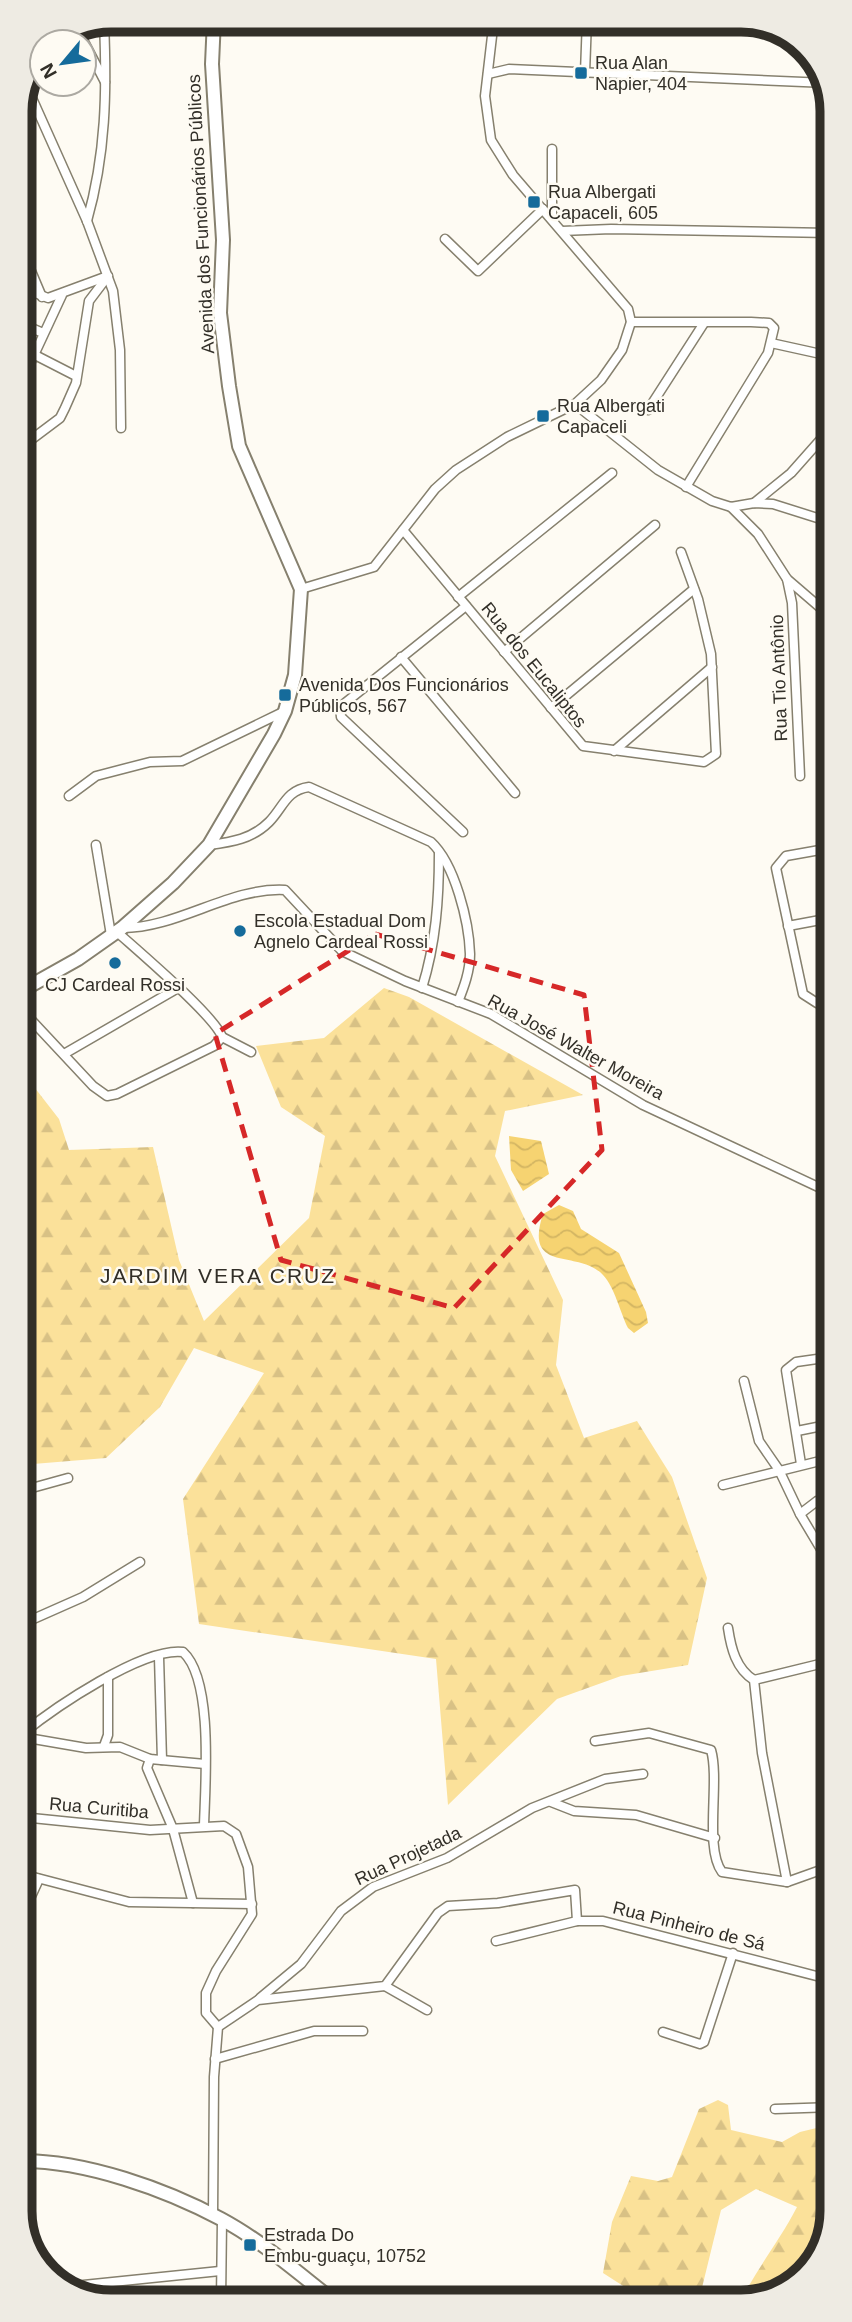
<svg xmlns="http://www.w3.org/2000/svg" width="852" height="2322" font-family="Helvetica,sans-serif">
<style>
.forest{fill:url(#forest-firs)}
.water{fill:url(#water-waves)}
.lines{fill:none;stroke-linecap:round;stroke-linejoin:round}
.street-casing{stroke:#86806e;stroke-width:11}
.secondary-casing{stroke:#86806e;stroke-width:16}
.primary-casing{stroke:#86806e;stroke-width:16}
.street{stroke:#fff;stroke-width:8}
.secondary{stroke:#fff;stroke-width:12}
.primary{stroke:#fff;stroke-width:12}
.marked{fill:none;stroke:#d62828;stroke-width:5;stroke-dasharray:14 9;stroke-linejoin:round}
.poi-dot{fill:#156b9b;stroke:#fefbf3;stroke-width:2.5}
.labels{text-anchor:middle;stroke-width:5;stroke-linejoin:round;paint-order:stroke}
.poi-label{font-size:18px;fill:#322f28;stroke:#fefbf3;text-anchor:start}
.street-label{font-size:18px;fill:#322f28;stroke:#fefbf3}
.quarter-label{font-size:21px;letter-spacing:2px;fill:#322f28;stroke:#fefbf3}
.rim{fill:none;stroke:#322f28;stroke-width:9}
</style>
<defs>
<pattern id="forest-firs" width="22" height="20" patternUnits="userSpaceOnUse" patternTransform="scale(1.75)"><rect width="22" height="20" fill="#fbe19a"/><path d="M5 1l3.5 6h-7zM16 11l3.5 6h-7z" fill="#d8c185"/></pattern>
<pattern id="water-waves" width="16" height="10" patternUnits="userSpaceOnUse" patternTransform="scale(1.75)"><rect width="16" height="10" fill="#f6d371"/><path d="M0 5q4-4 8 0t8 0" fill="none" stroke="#d3b562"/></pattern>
</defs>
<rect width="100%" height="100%" fill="#fefbf3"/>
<g class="forest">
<polygon points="384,988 409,997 583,1095 505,1111 495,1156 563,1300 556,1365 584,1438 637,1421 672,1477 707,1578 688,1665 621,1676 557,1699 448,1805 436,1659 199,1624 183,1499 264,1373 194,1348 160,1407 106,1458 21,1465 21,1343 25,1339 21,1332 21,1070 59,1119 69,1150 153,1147 179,1260 204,1321 309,1218 325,1136 281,1107 256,1046 324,1038"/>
<path d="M 718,2100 L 728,2105 L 731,2130 L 782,2142 L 800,2132 L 833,2124 L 833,2212 L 814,2267 L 766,2300 L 741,2300 C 758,2267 780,2240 797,2207 L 756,2189 L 721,2210 L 699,2300 L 645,2300 L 603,2273 L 612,2222 L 631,2176 L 658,2181 L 672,2177 L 699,2109 Z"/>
</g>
<g class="water">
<polygon points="509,1136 541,1141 549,1174 523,1191 511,1170"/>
<path d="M 559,1205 L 573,1211 L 581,1229 L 619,1253 L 646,1312 L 648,1323 L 634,1333 L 628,1328 C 620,1312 615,1288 603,1275 C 579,1248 523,1275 543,1214 Z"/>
</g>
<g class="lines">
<defs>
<g id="street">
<polyline points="79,32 105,82"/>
<polyline points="585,73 587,19"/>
<polyline points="488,74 509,69 827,83"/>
<polyline points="27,87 87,221 113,291 120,350 121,428"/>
<polyline points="552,219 552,149"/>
<path d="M 87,221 C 106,154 107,91 104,22"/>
<polyline points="562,231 611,229 830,233"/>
<polyline points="445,239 478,271 543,209"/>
<polyline points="20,245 42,297"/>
<polyline points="20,287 48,298 105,277"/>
<polyline points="631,322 751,322 769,323 774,328 768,353 686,487"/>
<polyline points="20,323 43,333"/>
<polyline points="771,343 830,356"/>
<polyline points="35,355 76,376"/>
<polyline points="20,377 28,368 62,295"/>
<polyline points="575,404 658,470 712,501 731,507 754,503 773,504 830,522"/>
<polyline points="648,410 704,323"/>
<polyline points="20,448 60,418 65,408 76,383 89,301 108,276"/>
<polyline points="754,503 791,473 830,429"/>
<polyline points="731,507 758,534 787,579 830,616"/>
<polyline points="403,530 583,746 704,762 716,754 711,654 698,599 681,552"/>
<polyline points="787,579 792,603 800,776"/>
<polyline points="301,589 374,567 435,489 456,470 507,437 575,404 601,380 622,350 631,322 628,309 513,175 491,140 485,96 494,19"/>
<polyline points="458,597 612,473"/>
<polyline points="504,652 655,525"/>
<polyline points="401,657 515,793"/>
<polyline points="551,708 694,589"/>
<polyline points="614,751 712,667"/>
<polyline points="69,796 96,776 150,762 182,761 285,711"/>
<polyline points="463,832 341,717 340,707 466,606"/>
<polyline points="96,845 111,935"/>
<path d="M 209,845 C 232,842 252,839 269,822 C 283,808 286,790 309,787 L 431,842 C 455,864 469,922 470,954 C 470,971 464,987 458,1002"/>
<polyline points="831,848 786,856 776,868 803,994 817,1003 831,1001"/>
<polyline points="788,926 831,918"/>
<path d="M 122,928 C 179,928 229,887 285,890 L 342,951 L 405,981 L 491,1014 L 643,1105 L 831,1193"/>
<path d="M 117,932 C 137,950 215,1016 222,1037"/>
<path d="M 422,988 C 436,943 439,899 439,853"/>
<polyline points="21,1009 93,1086 107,1096 117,1094 214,1046 222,1037"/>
<polyline points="222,1037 251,1052"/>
<polyline points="64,1054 178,988"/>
<polyline points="744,1381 759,1441 779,1470 800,1514 828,1561 832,1574"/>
<polyline points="797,1431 832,1424"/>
<polyline points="801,1464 786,1370 796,1362 831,1357"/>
<polyline points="723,1485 832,1458"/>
<polyline points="21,1491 68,1478"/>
<polyline points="800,1514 817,1501 832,1496"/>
<polyline points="22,1624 83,1597 140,1562"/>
<path d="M 728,1628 C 731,1648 736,1669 754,1680 L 762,1753 L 787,1882"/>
<polyline points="159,1657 162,1760"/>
<polyline points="754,1680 832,1661"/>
<path d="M 22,1734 C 54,1708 143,1647 183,1652 C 214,1680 205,1786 204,1826"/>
<polyline points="22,1737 86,1748 120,1747 150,1759 205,1764"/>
<path d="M 595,1741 L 649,1733 L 711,1750 C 720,1781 704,1848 722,1872 L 787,1882 L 832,1866"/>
<polyline points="104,1746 108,1735 108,1677"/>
<polyline points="150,1759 147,1768 173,1829 193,1903"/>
<polyline points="551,1802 574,1811 636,1815 715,1838"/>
<polyline points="22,1817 150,1830 224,1826 236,1834 248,1867 252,1914 216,1971 206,1993 206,2013 218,2027"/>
<polyline points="22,1874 129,1902 252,1904"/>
<polyline points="22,1916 39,1879"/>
<polyline points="496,1941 577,1921 603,1921 832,1980"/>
<polyline points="385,1986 427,2010"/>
<polyline points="260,1998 301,1964 341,1911 373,1887 447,1858 532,1808 605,1779 643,1774"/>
<polyline points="663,2032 700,2044 704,2042 733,1953"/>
<polyline points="215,2059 314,2031 363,2031"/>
<polyline points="775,2109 833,2107"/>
<polyline points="213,2215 214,2077 218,2027 258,2000 385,1986 438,1913 448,1906 498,1903 575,1890 577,1921"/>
<polyline points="64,2287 220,2271"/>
<polyline points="221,2302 222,2220"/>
</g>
<polyline id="secondary" points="21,991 78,959 122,928 173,883 209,845 274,734 285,711 295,675 301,589 239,446 229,386 220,313 223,240 212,64 214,19"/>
<path id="primary" d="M 22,2161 C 86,2161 165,2189 221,2219 C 262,2241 298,2273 334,2301"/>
</defs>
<use href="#street" class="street-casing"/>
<use href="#secondary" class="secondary-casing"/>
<use href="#primary" class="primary-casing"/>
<use href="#street" class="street"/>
<use href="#secondary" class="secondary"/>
<use href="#primary" class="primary"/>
</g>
<path class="marked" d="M 375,934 L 584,995 L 602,1150 L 454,1308 L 281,1260 L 215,1034 Z"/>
<g class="poi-dot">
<rect x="574" y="66" width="14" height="14" rx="3.5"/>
<rect x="527" y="195" width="14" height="14" rx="3.5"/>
<rect x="536" y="409" width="14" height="14" rx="3.5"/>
<rect x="278" y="688" width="14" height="14" rx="3.5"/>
<circle cx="240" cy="931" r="7"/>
<circle cx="115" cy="963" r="7"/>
<rect x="243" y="2238" width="14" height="14" rx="3.5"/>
</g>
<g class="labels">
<g class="poi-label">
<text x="595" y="69">Rua Alan<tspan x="595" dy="21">Napier, 404</tspan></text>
<text x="548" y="198">Rua Albergati<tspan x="548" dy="21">Capaceli, 605</tspan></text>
<text x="557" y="412">Rua Albergati<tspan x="557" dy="21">Capaceli</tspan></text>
<text x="299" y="691">Avenida Dos Funcionários<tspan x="299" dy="21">Públicos, 567</tspan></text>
<text x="254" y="927">Escola Estadual Dom<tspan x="254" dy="21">Agnelo Cardeal Rossi</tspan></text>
<text x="115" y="991" text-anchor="middle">CJ Cardeal Rossi</text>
<text x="264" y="2241">Estrada Do<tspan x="264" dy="21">Embu-guaçu, 10752</tspan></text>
</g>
<g class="street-label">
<text transform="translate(201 214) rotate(-93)" y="6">Avenida dos Funcionários Públicos</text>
<text transform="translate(534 665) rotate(51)" y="6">Rua dos Eucaliptos</text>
<text transform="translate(779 678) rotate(-92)" y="6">Rua Tio Antônio</text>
<text transform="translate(576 1047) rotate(29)" y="6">Rua José Walter Moreira</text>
<text transform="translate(99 1808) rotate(5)" y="6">Rua Curitiba</text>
<text transform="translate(408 1856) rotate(-25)" y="6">Rua Projetada</text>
<text transform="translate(689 1926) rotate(14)" y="6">Rua Pinheiro de Sá</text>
</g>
<g class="quarter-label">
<text x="218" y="1283">JARDIM VERA CRUZ</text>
</g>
</g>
<path d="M0 0H852V2322H0ZM111 32H741A79 79 0 0 1 820 111V2211A79 79 0 0 1 741 2290H111A79 79 0 0 1 32 2211V111A79 79 0 0 1 111 32Z" fill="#eeebe3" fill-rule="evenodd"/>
<path class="rim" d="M111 32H741A79 79 0 0 1 820 111V2211A79 79 0 0 1 741 2290H111A79 79 0 0 1 32 2211V111A79 79 0 0 1 111 32Z"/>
<g transform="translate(63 63) rotate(241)"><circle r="33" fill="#fefbf3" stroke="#aca9a2" stroke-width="2"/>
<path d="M0-5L12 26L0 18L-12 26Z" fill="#156b9b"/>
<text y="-10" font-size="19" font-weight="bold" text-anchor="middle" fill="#322f28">N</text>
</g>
</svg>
